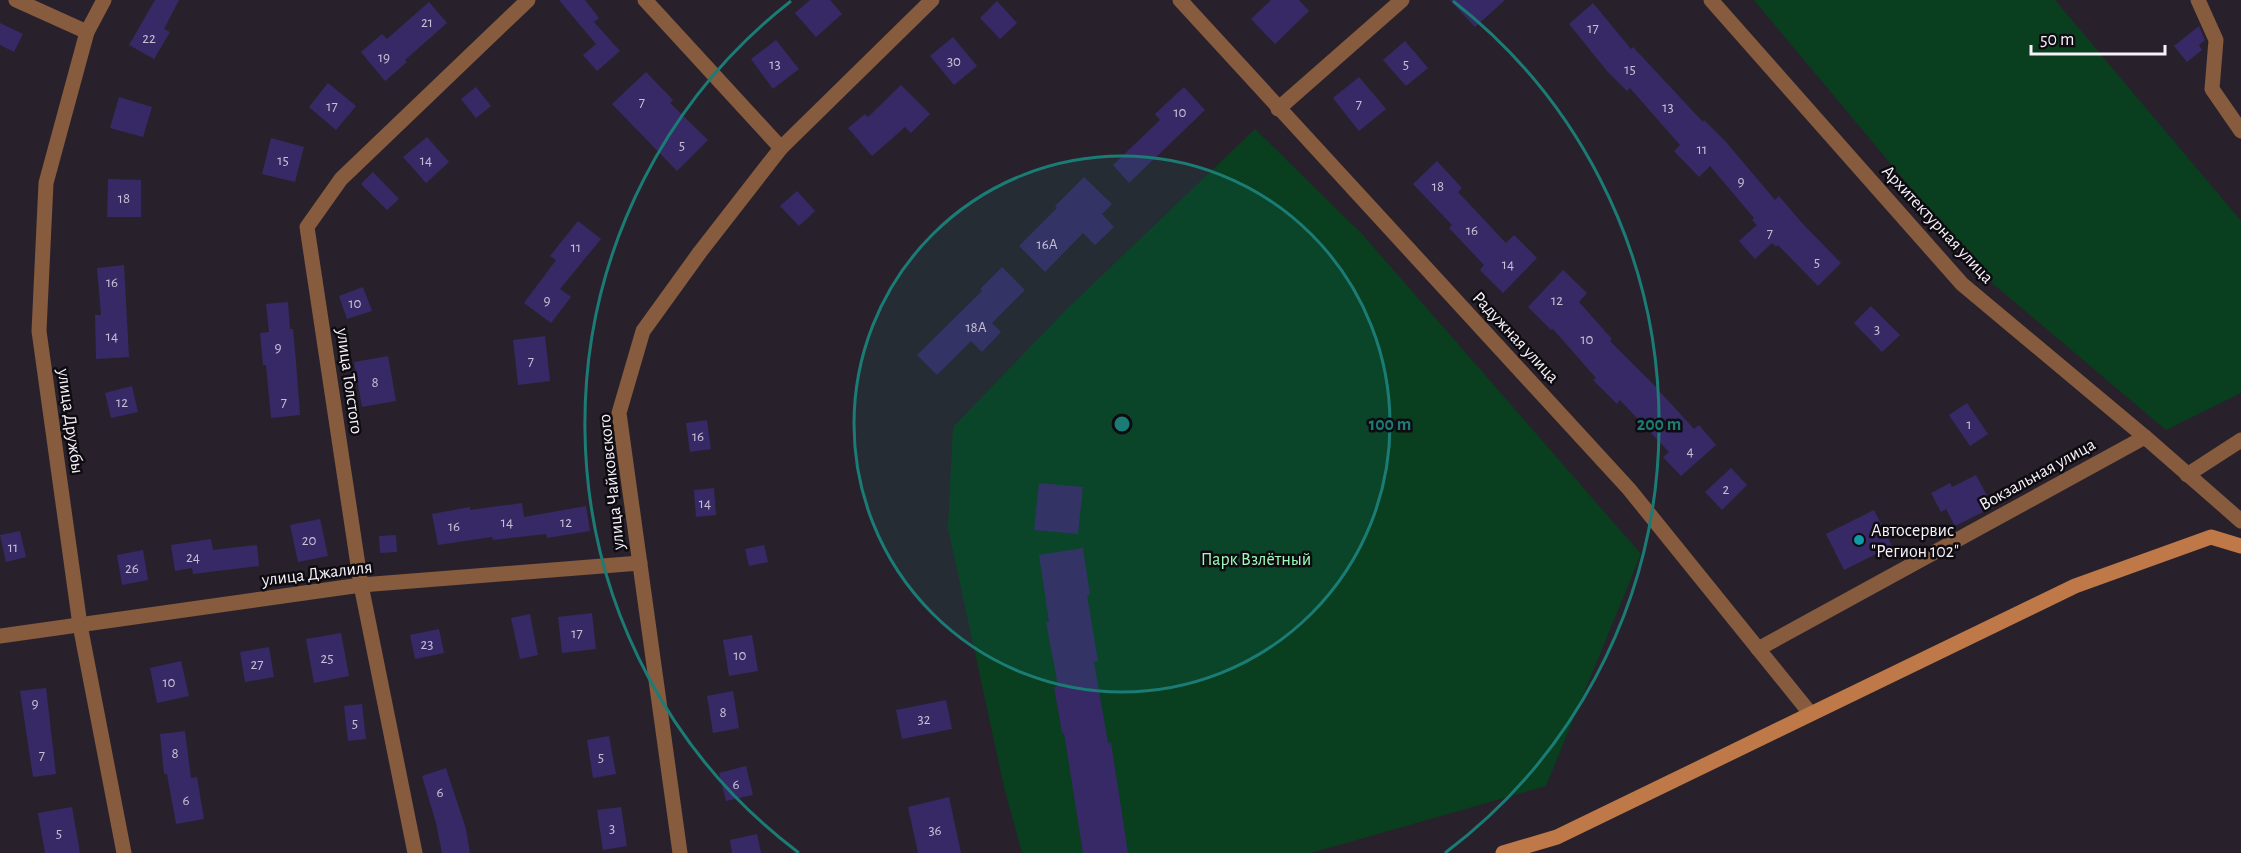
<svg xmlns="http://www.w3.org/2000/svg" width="2241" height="853" font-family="'Alegreya Sans',sans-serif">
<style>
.green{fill:#093e1f}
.building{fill:#372965}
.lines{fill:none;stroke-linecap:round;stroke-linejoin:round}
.street{stroke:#875b3d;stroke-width:15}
.secondary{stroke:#bf7847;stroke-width:15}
.ring{fill:none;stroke:#1b7c75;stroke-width:3}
.culture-dot{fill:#0f9aa8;stroke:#0f0c11;stroke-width:2}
.labels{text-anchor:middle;stroke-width:5;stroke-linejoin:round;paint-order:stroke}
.number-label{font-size:15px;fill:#c7c0d5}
.street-label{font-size:18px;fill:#f7f2fa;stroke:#0f0c11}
.poi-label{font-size:18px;fill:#f7f2fa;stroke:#0f0c11;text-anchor:start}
.park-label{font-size:18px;fill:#9bfdb9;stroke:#0f0c11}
.centre{fill:#1b7c75;stroke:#0f0c11;stroke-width:3}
.ring-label{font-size:18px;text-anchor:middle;font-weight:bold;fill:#1b7c75;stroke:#0f0c11;stroke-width:5;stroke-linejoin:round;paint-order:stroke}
</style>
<rect width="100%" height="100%" fill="#28212c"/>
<g class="green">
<polygon points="1754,0 2055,0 2241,221 2241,393 2166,430 1986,278"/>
<polygon points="1255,129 1363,235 1641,554 1546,786 1311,853 1022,853 1004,787 948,528 953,427 1068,308"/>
</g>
<g class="building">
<polygon points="155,0 179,0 164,29 170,32 154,59 129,45"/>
<polygon points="559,0 585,0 599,18 594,22 620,51 597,71 583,55 596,44"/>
<polygon points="810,0 830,0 842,14 816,37 795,13"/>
<polygon points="1271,0 1299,0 1309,11 1275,44 1251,19"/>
<polygon points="1450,0 1505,0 1475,27"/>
<polygon points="997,1 1017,23 1000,39 980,18"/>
<polygon points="429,2 447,23 405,60 407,62 385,81 361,52 382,34 387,39"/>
<polygon points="1593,3 1631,49 1633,47 1703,122 1704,120 1726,142 1775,200 1779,196 1802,223 1841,263 1818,286 1778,245 1776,247 1772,243 1755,259 1739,241 1757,225 1752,220 1754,218 1710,166 1699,177 1674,151 1680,145 1630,88 1627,91 1607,71 1569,24"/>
<polygon points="0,23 23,34 14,52 0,45"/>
<polygon points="2199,26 2205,40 2199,45 2202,50 2187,62 2174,46"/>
<polygon points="953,37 977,66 954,85 930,56"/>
<polygon points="776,40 799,69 773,89 751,59"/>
<polygon points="1405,41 1428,68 1406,86 1383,60"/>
<polygon points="646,72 673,100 670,103 708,140 677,171 612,104"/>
<polygon points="1359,77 1386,109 1359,131 1333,98"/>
<polygon points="328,83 356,106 336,130 309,107"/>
<polygon points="901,85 930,114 911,133 905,127 872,156 848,128 865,114 868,117"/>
<polygon points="476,87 491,106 476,118 461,99"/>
<polygon points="1184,87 1205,110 1129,183 1113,165 1160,120 1155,114"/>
<polygon points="119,97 152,107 143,137 110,128"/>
<polygon points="427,137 449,162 426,183 403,157"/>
<polygon points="271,138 304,147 295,182 262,174"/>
<polygon points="1437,161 1462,188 1458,192 1506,243 1514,235 1537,258 1503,293 1480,270 1484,265 1449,228 1452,225 1413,184"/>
<polygon points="373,172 399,199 387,210 361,184"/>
<polygon points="1084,177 1112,204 1102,214 1114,227 1095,245 1083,233 1045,272 1019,246 1057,208 1055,206"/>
<polygon points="108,179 141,180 141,217 107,217"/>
<polygon points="797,191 815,211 799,226 780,206"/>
<polygon points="578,221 601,239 560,289 571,297 551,323 524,303 556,260 550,256"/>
<polygon points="124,265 129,357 96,359 95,315 101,315 97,268"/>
<polygon points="1002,267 1025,290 992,323 1001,332 982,352 971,341 937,375 917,355 982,291 980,289"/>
<polygon points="1563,270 1587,293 1579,302 1612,339 1610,341 1651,382 1694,429 1699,425 1716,445 1681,476 1663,457 1669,452 1620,400 1617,404 1593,380 1596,378 1553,329 1551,330 1528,307"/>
<polygon points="363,287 372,311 347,319 339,296"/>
<polygon points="288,302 290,329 293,329 296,362 300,415 271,418 266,365 263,365 260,333 269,332 266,304"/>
<polygon points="1871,306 1900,335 1882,352 1854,323"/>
<polygon points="545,336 550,381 518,385 513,340"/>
<polygon points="388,356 396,401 362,407 354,362"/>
<polygon points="132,386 138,412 111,418 105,393"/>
<polygon points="1967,403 1988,434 1970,446 1949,415"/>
<polygon points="707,420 711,449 690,452 686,423"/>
<polygon points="1731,468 1747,485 1722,510 1705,492"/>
<polygon points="1976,475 1993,507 1955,526 1946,509 1941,512 1931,493 1950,483 1952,487"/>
<polygon points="1039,483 1083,487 1078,534 1034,530"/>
<polygon points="714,488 716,515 696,517 694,490"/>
<polygon points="522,503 524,517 586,506 590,531 547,538 546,534 493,540 492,537 438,545 432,514 470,507 470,510"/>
<polygon points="1874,510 1892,546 1844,570 1826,534"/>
<polygon points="320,519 328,556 298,562 290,525"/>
<polygon points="20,531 26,557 6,562 0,535"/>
<polygon points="396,535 397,552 380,553 379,536"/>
<polygon points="211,539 213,550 257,545 259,566 193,574 192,568 175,571 171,545"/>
<polygon points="764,545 768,562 749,566 745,549"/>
<polygon points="1083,548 1090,595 1087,595 1098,661 1094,662 1108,743 1111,742 1128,853 1083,853 1064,733 1062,733 1054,687 1058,686 1046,622 1049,622 1039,555"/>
<polygon points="143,550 148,580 122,585 117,555"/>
<polygon points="592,613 596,649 562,653 558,617"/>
<polygon points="530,614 538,655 520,659 511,618"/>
<polygon points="439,629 444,653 415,659 410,635"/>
<polygon points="341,633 349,676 314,683 306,639"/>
<polygon points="752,635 758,671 729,676 723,640"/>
<polygon points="269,647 274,677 245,682 240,652"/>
<polygon points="181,661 189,696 157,703 150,668"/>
<polygon points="46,688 56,774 33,777 20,691"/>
<polygon points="733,691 739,728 713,733 707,696"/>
<polygon points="946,700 952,729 902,739 896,710"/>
<polygon points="362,704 366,739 348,741 344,706"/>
<polygon points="185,731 191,778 197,777 204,819 176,824 167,774 164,774 160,734"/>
<polygon points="609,736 616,774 593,778 587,740"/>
<polygon points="746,766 753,795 726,801 719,773"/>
<polygon points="446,768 466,829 470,853 442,853 436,823 422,776"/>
<polygon points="949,797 961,853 918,853 908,807"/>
<polygon points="72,807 80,853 45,853 38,813"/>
<polygon points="621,807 627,846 603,850 597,810"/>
<polygon points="757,834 761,853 732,853 730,840"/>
</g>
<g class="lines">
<g class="street">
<polyline points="16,0 87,32"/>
<polyline points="104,0 87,32 46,183 39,331 80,625 124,853"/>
<polyline points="645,0 781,148"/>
<polyline points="1180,0 1629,489 1810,713"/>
<polyline points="1711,0 1962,284 2145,437 2241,521"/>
<polyline points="2198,0 2216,40 2212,89 2241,131"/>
<polyline points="1278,109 1402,0"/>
<polyline points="2187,475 2241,440"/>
<polyline points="0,636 361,585 640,563"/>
<polyline points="1758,649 2145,437"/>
<polyline points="415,853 361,585 307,227 341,179 528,0"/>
<polyline points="680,853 619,413 643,331 700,252 781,148 932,0"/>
</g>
<polyline class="secondary" points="1503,853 1557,837 2075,586 2211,537 2241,546"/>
</g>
<circle cx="1122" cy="424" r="268" fill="#1b7c75" fill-opacity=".12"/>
<g class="ring">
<circle cx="1122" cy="424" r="268"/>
<path d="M799 853A537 537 0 0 1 791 1M1453 1A537 537 0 0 1 1445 853"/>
</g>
<circle class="culture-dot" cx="1859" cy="540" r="6"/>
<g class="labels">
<g class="number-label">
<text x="427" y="27">21</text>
<text x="1593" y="33">17</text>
<text x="149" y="43">22</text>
<text x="384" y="62">19</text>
<text x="954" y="66">30</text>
<text x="775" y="69">13</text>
<text x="1406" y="69">5</text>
<text x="1630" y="74">15</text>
<text x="642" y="107">7</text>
<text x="1359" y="109">7</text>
<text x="332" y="111">17</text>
<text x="1668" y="112">13</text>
<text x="1180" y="117">10</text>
<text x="682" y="150">5</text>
<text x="1702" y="154">11</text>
<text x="283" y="165">15</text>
<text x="426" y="165">14</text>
<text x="1741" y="186">9</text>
<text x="1438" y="191">18</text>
<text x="124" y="203">18</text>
<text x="1472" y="235">16</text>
<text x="1770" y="238">7</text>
<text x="1047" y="249">16А</text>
<text x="576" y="252">11</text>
<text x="1817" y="267">5</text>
<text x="1508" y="269">14</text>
<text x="112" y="287">16</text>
<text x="547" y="305">9</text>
<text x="1557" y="305">12</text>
<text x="355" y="308">10</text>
<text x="976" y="332">18А</text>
<text x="1877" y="334">3</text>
<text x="112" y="341">14</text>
<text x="1587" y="344">10</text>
<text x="278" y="352">9</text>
<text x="531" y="366">7</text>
<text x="375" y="387">8</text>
<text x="122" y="407">12</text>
<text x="284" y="407">7</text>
<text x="1969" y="429">1</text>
<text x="698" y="441">16</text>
<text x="1690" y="456">4</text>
<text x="1726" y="494">2</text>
<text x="705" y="508">14</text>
<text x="507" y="527">14</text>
<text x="566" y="527">12</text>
<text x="454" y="531">16</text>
<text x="309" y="545">20</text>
<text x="13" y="552">11</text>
<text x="193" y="562">24</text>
<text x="132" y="573">26</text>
<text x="577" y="638">17</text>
<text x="427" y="649">23</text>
<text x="740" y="660">10</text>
<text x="327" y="663">25</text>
<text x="257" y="669">27</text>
<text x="169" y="687">10</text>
<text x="35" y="708">9</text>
<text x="723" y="717">8</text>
<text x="924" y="724">32</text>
<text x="355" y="728">5</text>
<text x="175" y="758">8</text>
<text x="42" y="760">7</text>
<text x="601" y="762">5</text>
<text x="736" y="789">6</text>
<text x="440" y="797">6</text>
<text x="186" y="805">6</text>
<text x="612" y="833">3</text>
<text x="935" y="835">36</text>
<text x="59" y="838">5</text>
</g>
<g class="street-label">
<text transform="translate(1938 224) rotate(47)" y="6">Архитектурная улица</text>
<text transform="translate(1516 337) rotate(47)" y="6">Радужная улица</text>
<text transform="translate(350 381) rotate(82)" y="6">улица Толстого</text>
<text transform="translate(71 421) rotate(82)" y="6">улица Дружбы</text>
<text transform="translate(2037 474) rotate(-29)" y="6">Вокзальная улица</text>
<text transform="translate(611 482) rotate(-96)" y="6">улица Чайковского</text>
<text transform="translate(317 573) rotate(-7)" y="6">улица Джалиля</text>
</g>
<g class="poi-label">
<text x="1871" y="536">Автосервис<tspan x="1871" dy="21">"Регион 102"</tspan></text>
</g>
<g class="park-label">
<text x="1256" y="565">Парк Взлётный</text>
</g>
</g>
<circle cx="1122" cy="424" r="9" class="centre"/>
<g class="ring-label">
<text x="1390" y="430">100 m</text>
<text x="1659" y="430">200 m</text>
</g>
<path d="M2031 45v9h134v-9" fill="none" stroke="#f7f2fa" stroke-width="3"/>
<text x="2040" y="45" font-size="18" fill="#f7f2fa" stroke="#0f0c11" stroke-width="4.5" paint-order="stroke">50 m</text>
</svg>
